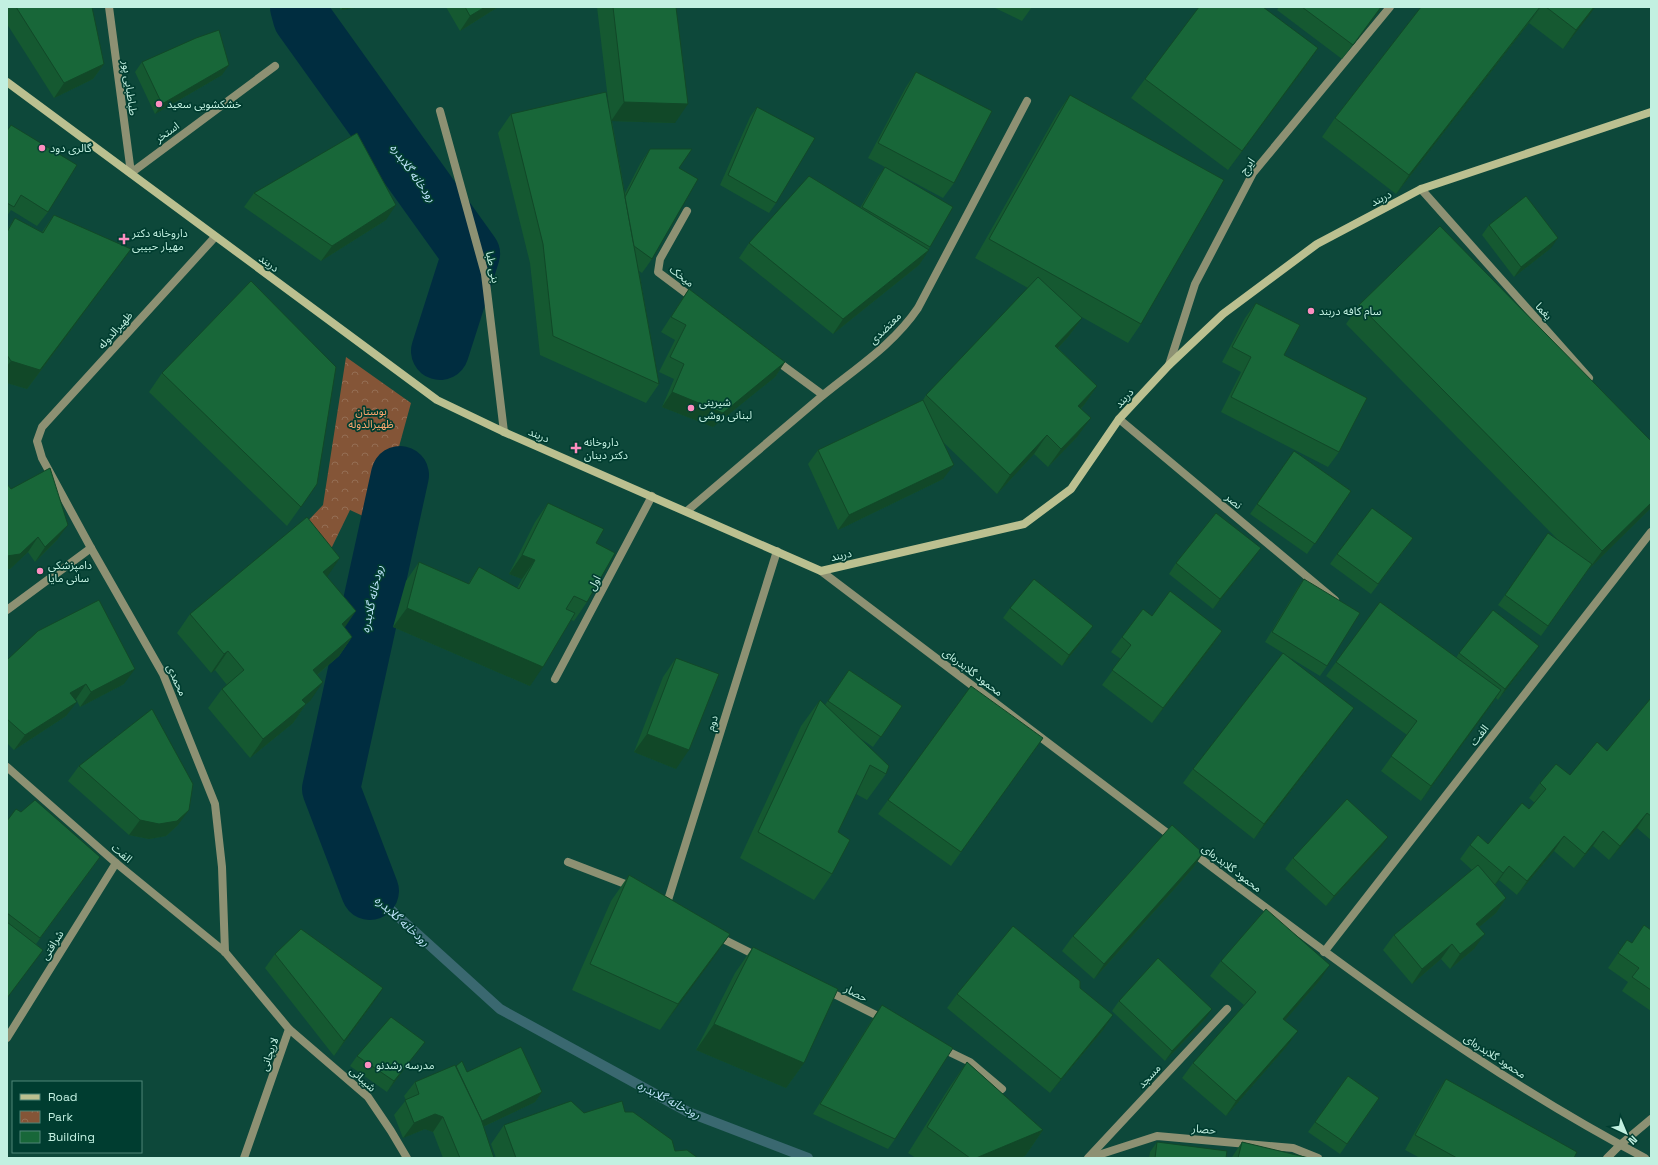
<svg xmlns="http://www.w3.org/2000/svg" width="1658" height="1165" font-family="'Space Grotesk','Noto Sans Arabic',sans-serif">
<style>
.park{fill:url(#park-crowns)}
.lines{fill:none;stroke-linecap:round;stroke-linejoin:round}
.stream{stroke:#3a6870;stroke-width:10}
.river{stroke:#002d40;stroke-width:58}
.minor{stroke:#8d9173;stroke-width:8}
.secondary{stroke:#bbc090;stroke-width:8}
.wall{fill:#155931}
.shaded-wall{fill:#114828}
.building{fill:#186739;stroke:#114828}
.poi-dot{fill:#fd8ec0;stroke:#003d30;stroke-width:1.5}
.labels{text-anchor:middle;stroke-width:3.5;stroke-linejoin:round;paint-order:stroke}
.street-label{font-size:11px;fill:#c2f0e1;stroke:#003d30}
.poi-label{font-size:11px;fill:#c2f0e1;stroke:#003d30;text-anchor:start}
.park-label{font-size:11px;fill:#fea76f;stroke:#003d30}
.water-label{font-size:12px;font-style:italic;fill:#bde3f9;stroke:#003d30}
</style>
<defs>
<pattern id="park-crowns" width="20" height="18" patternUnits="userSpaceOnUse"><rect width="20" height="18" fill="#845537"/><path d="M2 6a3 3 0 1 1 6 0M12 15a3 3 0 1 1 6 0" fill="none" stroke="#946e54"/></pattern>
</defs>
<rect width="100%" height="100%" fill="#0d483a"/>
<polygon class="park" points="346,357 411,403 378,523 350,510 330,551 303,526 323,505"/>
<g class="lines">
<polyline class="stream" points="370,891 500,1009 688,1112 808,1158"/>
<g class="river">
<polyline points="299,7 302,18 471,254 440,351"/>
<polyline points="370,891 331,789 400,475"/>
</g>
<g class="minor">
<polyline points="109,7 131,173 275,66"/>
<polyline points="440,111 485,274 504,432"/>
<polyline points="1421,189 1589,378"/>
<polyline points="687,211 660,259 658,272 694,299"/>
<polyline points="215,237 42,427 37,441 42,458 91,548 163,674 215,804 222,867 225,952"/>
<polyline points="774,359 823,395"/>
<polyline points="1169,365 1195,284 1253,173 1390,7"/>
<polyline points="1119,419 1335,600"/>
<path d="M 687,511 C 732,473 777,434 822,396 C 856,368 893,345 918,308 L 1027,101"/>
<polyline points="821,571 1175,839"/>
<polyline points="7,610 91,548"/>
<polyline points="555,679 652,496"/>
<polyline points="7,767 116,863 225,952 289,1029 244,1158"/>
<path d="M 1192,852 C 1337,962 1483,1073 1645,1158"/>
<polyline points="568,862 633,887"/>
<polyline points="668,900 777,551"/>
<polyline points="715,935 759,957"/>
<polyline points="1324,952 1651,532"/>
<polyline points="826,990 884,1019"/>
<polyline points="289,1029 368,1097 391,1131 407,1158"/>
<polyline points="7,1038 116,863"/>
<polyline points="941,1048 970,1062 1002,1089"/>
<polyline points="1088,1158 1227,1009"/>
<polyline points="1089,1158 1157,1136 1293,1148 1318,1158"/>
<polyline points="1607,1158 1620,1145 1651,1119"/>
</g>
<polyline class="secondary" points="7,82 437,400 504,432 821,571 1024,524 1071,489 1119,419 1169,365 1223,314 1317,244 1421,189 1651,112"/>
</g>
<g class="wall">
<polygon points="7,7 92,7 104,64 93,79 54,98 7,24"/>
<polygon points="339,7 361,7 341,10"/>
<polygon points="446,7 498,7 460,31"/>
<polygon points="597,7 676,7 675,123 612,121 625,193 640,164 650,149 679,168 652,259 642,273 639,271 659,384 646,403 540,355 530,263 498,133 511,114 609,108"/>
<polygon points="993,7 1032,7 1022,21"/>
<polygon points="1279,7 1382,7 1342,59 1277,10"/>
<polygon points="1421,7 1595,7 1563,49 1529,23 1396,194 1322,137 1335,118"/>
<polygon points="1318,48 1305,67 1228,170 1131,98 1145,79"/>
<polygon points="142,62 222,75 155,114 135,72"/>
<polygon points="916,72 954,183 943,198 868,158 906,87"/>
<polygon points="1070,95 1141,324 1128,343 1080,316 1082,318 1068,337 1058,348 1097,386 1084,405 1081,409 1077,437 1048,467 1034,454 997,494 944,443 943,479 838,530 808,464 818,450 923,400 926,395 1028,288 975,258 1057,114"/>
<polygon points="757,107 776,203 769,213 720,185 750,117"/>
<polygon points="11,125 48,212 37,226 11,210 7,216 7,130"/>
<polygon points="885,167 930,247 919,265 833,334 739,258 749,243 860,208 878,177"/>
<polygon points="254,193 386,220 321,261 244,207"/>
<polygon points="54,215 131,249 117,268 27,389 7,383 7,230 15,218 42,232"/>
<polygon points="1489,225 1551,248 1514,277 1482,235"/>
<polygon points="689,289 785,362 775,377 713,427 662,407 674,379 659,372 675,340 661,332 679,304"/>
<polygon points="1256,303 1339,452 1328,467 1221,412 1241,372 1222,362 1245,318"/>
<polygon points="1359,305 1651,441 1651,508 1588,570 1541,636 1498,605 1548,533 1560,542 1346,324"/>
<polygon points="162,373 317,484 287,526 149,392"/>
<polygon points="1294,451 1351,491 1307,554 1250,514"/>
<polygon points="7,484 57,540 35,562 28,552 10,569 7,569"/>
<polygon points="548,503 596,543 587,602 574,621 571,620 530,686 393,627 406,581 419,562 468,584 479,567 517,588 522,579 509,574 535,522"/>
<polygon points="1413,538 1371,594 1330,564 1337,554"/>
<polygon points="1253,559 1213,609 1169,574 1176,563"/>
<polygon points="327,576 345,628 352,637 339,656 317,675 310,701 306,704 293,723 250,758 208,708 222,689 227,685 215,670 211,673 177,633 190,614"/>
<polygon points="1304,579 1327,666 1320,676 1284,654 1343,723 1254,839 1183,783 1193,769 1283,653 1265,642 1297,589"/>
<polygon points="1010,608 1093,626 1086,636 1062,666 1003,618"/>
<polygon points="1152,616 1222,631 1212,646 1152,723 1102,685 1121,659 1111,652 1122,637"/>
<polygon points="1459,653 1532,656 1498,700 1496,698 1421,801 1381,771 1407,735 1326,676 1336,662 1456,658"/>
<polygon points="676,658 676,769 634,752 663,677"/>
<polygon points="7,660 124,684 80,707 76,699 75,699 66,716 14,750 7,743"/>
<polygon points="849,670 902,706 873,747 857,736 886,774 867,800 856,794 838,832 832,874 814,900 740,858 801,726 820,700 825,705"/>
<polygon points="1651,698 1651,840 1637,828 1609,860 1593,846 1574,868 1554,851 1517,895 1499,880 1495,885 1506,898 1496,913 1479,927 1474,949 1450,969 1441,959 1412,984 1383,950 1394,935 1472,870 1460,859 1470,845 1488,844 1529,809 1535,803 1529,798 1540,783 1570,775 1607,751"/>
<polygon points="1043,738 951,866 878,814 888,800"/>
<polygon points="79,766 178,825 166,836 149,839 129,835 68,781"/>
<polygon points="7,821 100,857 36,944 43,950 7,998"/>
<polygon points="1381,847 1326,906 1285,869 1293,858"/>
<polygon points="1203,853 1193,868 1094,979 1062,951 1073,936"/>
<polygon points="629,875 730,934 660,1030 572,990 611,901"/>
<polygon points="1651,930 1651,1011 1622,991 1628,982 1608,968 1627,940 1632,943"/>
<polygon points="753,947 804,1063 786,1088 696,1050 735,973"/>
<polygon points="275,954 373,1003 334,1056 265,968"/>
<polygon points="1221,961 1320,980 1285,1020 1287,1046 1226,1116 1182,1078 1193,1063 1244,1005 1210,976"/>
<polygon points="1080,988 1103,1030 1050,1093 947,1008 957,994"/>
<polygon points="1119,1001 1205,1019 1165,1061 1112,1011"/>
<polygon points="882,1005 895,1139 888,1149 813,1114 875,1015"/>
<polygon points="417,1052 387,1092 350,1066 357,1056"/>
<polygon points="967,1062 1043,1130 1025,1156 1020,1158 916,1158 908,1153 949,1088"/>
<polygon points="467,1072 542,1092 535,1102 483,1127 494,1158 443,1158 433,1132 425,1129 403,1138 394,1115 406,1100 404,1096 415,1082"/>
<polygon points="1348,1076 1379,1098 1340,1154 1308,1132"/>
<polygon points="1446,1079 1574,1158 1420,1158 1405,1150 1436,1094"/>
<polygon points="625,1112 675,1151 698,1158 496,1158 491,1144 504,1125"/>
<polygon points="1157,1142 1226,1158 1149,1158 1150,1152"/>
<polygon points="1242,1142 1309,1158 1232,1158 1232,1157"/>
</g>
<g class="shaded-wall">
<polygon points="343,7 361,7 341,10"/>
<polygon points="485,7 498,7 460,31 470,16"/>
<polygon points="1381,7 1382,7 1342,59 1353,45"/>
<polygon points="1541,7 1529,23 1396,194 1409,175"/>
<polygon points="1594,7 1595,7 1591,13 1563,49 1576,30"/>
<polygon points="1318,48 1305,67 1228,170 1242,151"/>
<polygon points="104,64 93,79 54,98 64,83"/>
<polygon points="229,65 222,75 155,114 162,104"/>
<polygon points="624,102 688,104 675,123 611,121"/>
<polygon points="396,205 386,220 321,261 332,246"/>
<polygon points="1558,238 1551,248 1514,277 1521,267"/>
<polygon points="131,249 117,268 27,389 7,383 7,366 11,361"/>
<polygon points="929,250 919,265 833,334 843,319"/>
<polygon points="1082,318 1068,337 1042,365 1055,346"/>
<polygon points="785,362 775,377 713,427 662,407 672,392"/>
<polygon points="1097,386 1084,405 1065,425 1078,406"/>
<polygon points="1091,418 1077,437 1048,467 1061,449"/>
<polygon points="1047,435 1034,454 997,494 1010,475"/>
<polygon points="954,465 943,479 838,530 849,515"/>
<polygon points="1651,503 1651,508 1588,570 1602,551"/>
<polygon points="68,525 57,540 35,562 45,547"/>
<polygon points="38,537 28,552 10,569 7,569 7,556"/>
<polygon points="1261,548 1253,559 1213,609 1220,599"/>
<polygon points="522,555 535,560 522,579 509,574"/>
<polygon points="340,558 327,577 323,572"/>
<polygon points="407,608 543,667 530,686 393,627"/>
<polygon points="356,611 343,630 342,624"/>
<polygon points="1093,626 1086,636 1062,666 1069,655"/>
<polygon points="1222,631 1212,646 1152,723 1163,708"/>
<polygon points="352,637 339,656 300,689 313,670"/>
<polygon points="1539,646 1532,656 1498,700 1505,689"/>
<polygon points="228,651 215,670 211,673 224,654"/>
<polygon points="135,669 124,684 80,707 91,692"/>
<polygon points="323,682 310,701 300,709 306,704 293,723 250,758 263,739 302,700"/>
<polygon points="86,684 76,699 60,707 70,693"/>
<polygon points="1501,690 1491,705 1421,801 1431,786"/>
<polygon points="77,702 66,716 14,750 25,735"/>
<polygon points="1354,708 1343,723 1254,839 1264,824"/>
<polygon points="647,734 689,750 676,769 634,752"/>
<polygon points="189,810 178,825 166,836 149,839 129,835 140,820"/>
<polygon points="1647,813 1637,828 1609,860 1620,846"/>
<polygon points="1603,831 1593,846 1574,868 1585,854"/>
<polygon points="1564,836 1554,851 1517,895 1527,881"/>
<polygon points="1388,837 1381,847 1326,906 1334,896"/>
<polygon points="1203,853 1193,868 1094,979 1104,964"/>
<polygon points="1509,866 1499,880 1493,887 1503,873"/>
<polygon points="1506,898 1496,913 1466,938 1476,924"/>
<polygon points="730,934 712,960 660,1030 678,1004"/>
<polygon points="1485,934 1474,949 1450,969 1460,954"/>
<polygon points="1452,944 1441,959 1412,984 1422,969"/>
<polygon points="43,950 36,960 7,998"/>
<polygon points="1330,965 1320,980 1273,1034 1283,1019"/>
<polygon points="383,988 373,1003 334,1056 344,1041"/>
<polygon points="1212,1009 1205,1019 1165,1061 1172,1051"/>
<polygon points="1113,1015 1103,1030 1050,1093 1061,1079"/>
<polygon points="714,1024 804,1063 786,1088 696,1050"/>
<polygon points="1298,1031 1287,1046 1226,1116 1236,1101"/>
<polygon points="425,1042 417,1052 387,1092 394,1081"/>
<polygon points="542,1092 535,1102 470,1133 477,1123"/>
<polygon points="435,1114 443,1117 433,1132 425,1129 403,1138 414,1123"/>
<polygon points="1043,1130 1025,1156 1020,1158 976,1158"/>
</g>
<g class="building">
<polygon points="16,7 92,7 104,64 64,83"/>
<polygon points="465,7 485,7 470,16"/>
<polygon points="613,7 676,7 688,104 624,102"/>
<polygon points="1199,7 1263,7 1318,48 1242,151 1145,79"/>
<polygon points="1302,7 1381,7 1353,45"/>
<polygon points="1421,7 1540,7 1409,175 1335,118"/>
<polygon points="1546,7 1594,7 1576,30"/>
<polygon points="219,30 229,65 162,104 142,62 196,38"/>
<polygon points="916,72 992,111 954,183 878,143"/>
<polygon points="606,92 659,384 553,336 543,244 511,114"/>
<polygon points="1070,95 1224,180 1141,324 989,239"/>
<polygon points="757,107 815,138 776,203 728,175"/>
<polygon points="11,125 77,165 48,212 21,195 14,207 7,203 7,131"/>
<polygon points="357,133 396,205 332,246 254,193"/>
<polygon points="650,149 692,149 679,168 698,179 652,259 634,246 625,197"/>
<polygon points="885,167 953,207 930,247 862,207"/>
<polygon points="809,176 929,250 843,319 749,243"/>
<polygon points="1526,196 1558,238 1521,267 1489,225"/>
<polygon points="54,215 131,249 40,370 11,361 7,355 7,232 15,218 43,233"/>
<polygon points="1440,226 1651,441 1651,503 1602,551 1359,305"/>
<polygon points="1038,277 1082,318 1055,346 1097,386 1078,406 1091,418 1061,449 1047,435 1010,475 926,395"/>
<polygon points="251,281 336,367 317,484 301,507 162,373"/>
<polygon points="689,289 785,362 723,413 672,392 684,364 670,357 686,325 671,317"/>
<polygon points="1256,303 1300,325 1284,355 1367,398 1339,452 1231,397 1251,357 1232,347"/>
<polygon points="923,400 954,465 849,515 818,450"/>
<polygon points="1294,451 1351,491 1315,544 1257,504"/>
<polygon points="50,468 68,525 45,547 38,537 20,554 7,556 7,484 11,489"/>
<polygon points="548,503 604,529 596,543 615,553 587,602 574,596 566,609 575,613 543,667 407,608 419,562 469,584 479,567 519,589 535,560 522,555"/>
<polygon points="1372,508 1413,538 1378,584 1337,554"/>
<polygon points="1216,513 1261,548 1220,599 1176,563"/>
<polygon points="307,517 340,558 323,572 356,611 342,624 352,637 313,670 323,682 302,700 306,704 263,739 222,689 244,670 228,651 224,654 190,614"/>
<polygon points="1548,533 1592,564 1548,626 1505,595"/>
<polygon points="1034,579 1093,626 1069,655 1010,608"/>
<polygon points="1304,579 1360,613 1327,666 1272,632"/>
<polygon points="1170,591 1222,631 1163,708 1112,670 1131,645 1122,637 1143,609 1152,616"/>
<polygon points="99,600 135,669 91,692 86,684 70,693 77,702 25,735 7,719 7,660 38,631"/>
<polygon points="1380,602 1501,690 1431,786 1391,756 1417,721 1336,662"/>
<polygon points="1493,610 1539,646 1505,689 1459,653"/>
<polygon points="1283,653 1354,708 1264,824 1193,769"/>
<polygon points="676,658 719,674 689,750 647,734"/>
<polygon points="849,670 902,706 881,737 828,701"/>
<polygon points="971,686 1043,738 961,852 888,800"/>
<polygon points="1651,698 1651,816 1647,813 1620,846 1603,831 1585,854 1564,836 1527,881 1509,866 1503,873 1470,845 1478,835 1488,844 1522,803 1529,809 1546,789 1540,783 1556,764 1570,775 1597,742 1607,751"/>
<polygon points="820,700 889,766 886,774 870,765 838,832 850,840 832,874 758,832"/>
<polygon points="152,709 193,784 189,810 177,821 159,824 140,820 79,766"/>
<polygon points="1347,799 1388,837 1334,896 1293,858"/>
<polygon points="35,800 100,857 40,938 7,913 7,821 16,809 21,812"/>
<polygon points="1172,825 1203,853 1104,964 1073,936"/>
<polygon points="1478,865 1506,898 1476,924 1485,934 1460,954 1452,944 1422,969 1394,935"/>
<polygon points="629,875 730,934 678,1004 590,964"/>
<polygon points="1266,909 1330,965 1283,1019 1298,1031 1236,1101 1193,1063 1256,992 1221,961"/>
<polygon points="7,922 43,950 7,998"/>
<polygon points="1644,925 1651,930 1651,990 1632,977 1639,968 1618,953 1627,940 1632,943"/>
<polygon points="1013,926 1080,981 1080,988 1113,1015 1061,1079 957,994"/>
<polygon points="301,929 383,988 344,1041 275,954"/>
<polygon points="753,947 838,989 804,1063 714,1024"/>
<polygon points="1158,958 1212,1009 1172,1051 1119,1001"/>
<polygon points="882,1005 953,1048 895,1139 820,1104"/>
<polygon points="391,1017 425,1042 394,1081 357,1056"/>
<polygon points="521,1047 542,1092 482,1121 456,1066 462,1061 467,1072"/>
<polygon points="967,1062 1043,1130 976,1158 970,1158 927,1127"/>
<polygon points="455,1065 481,1119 494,1158 460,1158 443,1117 435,1114 414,1123 405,1100 419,1094 415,1082"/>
<polygon points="1348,1076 1379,1098 1347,1144 1315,1122"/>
<polygon points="1446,1079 1577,1152 1574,1158 1457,1158 1415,1135"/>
<polygon points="571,1101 584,1113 622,1101 625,1112 633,1112 672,1140 675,1151 687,1150 698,1158 516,1158 504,1125"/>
<polygon points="1157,1142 1227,1151 1226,1158 1155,1158"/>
<polygon points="1242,1142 1309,1158 1238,1158"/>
</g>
<g class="poi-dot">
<circle cx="159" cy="104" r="4"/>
<circle cx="42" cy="148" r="4"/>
<path d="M122 233h4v4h4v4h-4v4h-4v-4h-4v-4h4z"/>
<circle cx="1311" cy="311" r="4"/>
<circle cx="691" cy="408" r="4"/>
<path d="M574 442h4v4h4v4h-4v4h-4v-4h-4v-4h4z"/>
<circle cx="40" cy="571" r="4"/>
<circle cx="368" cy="1065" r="4"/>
</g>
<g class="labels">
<g class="street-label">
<text transform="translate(130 88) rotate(82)" y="4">طباطبایی پور</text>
<text transform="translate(167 132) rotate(-36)" y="4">استخر</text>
<text transform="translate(1247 166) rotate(-55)" y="4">ایرج</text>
<text transform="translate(1381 198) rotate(-28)" y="4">دربند</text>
<text transform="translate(269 263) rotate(36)" y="4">دربند</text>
<text transform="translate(493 267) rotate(78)" y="4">بنی طبا</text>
<text transform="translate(682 276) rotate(38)" y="4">میخک</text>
<text transform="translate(1544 311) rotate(48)" y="4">یغما</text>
<text transform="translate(885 328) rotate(-45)" y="4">معتضدی</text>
<text transform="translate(115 330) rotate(-48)" y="4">ظهیرالدوله</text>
<text transform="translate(1124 398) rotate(-48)" y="4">دربند</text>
<text transform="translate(539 435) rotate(23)" y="4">دربند</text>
<text transform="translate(1234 501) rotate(40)" y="4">نصر</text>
<text transform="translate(841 555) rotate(-13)" y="4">دربند</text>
<text transform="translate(594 583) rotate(-62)" y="4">اول</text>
<text transform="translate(973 672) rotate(37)" y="4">محمود گلابدره‌ای</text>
<text transform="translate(177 680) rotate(66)" y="4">محمدی</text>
<text transform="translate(712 723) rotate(-73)" y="4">دوم</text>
<text transform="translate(1479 735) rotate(-52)" y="4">الفت</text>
<text transform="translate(122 853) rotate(40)" y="4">الفت</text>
<text transform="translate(1232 868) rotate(37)" y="4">محمود گلابدره‌ای</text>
<text transform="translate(52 945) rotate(-58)" y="4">شرافتی</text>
<text transform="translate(856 993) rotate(27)" y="4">حصار</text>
<text transform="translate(269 1054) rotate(-71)" y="4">لاریجانی</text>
<text transform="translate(1495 1056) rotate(33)" y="4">محمود گلابدره‌ای</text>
<text transform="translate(1149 1076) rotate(-47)" y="4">مسجد</text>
<text transform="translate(363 1079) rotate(43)" y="4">شیبانی</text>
<text transform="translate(1204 1129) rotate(5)" y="4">حصار</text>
</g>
<g class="poi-label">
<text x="167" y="108">خشکشویی سعید</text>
<text x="50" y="152">گالری دود</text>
<text x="132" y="237">داروخانه دکتر<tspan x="132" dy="13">مهیار حبیبی</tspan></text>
<text x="1319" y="315">سام کافه دربند</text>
<text x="699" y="406">شیرینی<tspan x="699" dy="13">لبنانی روشی</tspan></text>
<text x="584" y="446">داروخانه<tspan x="584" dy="13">دکتر دینان</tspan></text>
<text x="48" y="569">دامپزشکی<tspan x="48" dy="13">سانی مایا</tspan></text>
<text x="376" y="1069">مدرسه رشدنو</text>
</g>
<g class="park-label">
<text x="371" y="415">بوستان<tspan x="371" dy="13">ظهیرالدوله</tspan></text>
</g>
<g class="water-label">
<text transform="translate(413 173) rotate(54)" y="4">رودخانه گلابدره</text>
<text transform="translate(372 599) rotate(-78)" y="4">رودخانه گلابدره</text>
<text transform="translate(402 921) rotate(42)" y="4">رودخانه گلابدره</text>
<text transform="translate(669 1100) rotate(27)" y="4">رودخانه گلابدره</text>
</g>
</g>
<rect width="1658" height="1165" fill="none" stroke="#c2f0e1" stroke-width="16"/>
<rect x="12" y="1081" width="130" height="72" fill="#003d30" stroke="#4e8577"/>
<rect x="20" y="1094" width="20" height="6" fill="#bbc090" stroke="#4e8577"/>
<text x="48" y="1101" font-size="12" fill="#c2f0e1">Road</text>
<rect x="20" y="1111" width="20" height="12" fill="url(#park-crowns)" stroke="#4e8577"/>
<text x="48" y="1121" font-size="12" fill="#c2f0e1">Park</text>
<rect x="20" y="1131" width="20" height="12" fill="#186739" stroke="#4e8577"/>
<text x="48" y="1141" font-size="12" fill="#c2f0e1">Building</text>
<g transform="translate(1626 1133) rotate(136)" stroke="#003d30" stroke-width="3" paint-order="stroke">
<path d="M0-3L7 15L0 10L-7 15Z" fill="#c2f0e1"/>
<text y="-6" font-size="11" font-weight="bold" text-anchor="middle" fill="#c2f0e1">N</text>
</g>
</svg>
